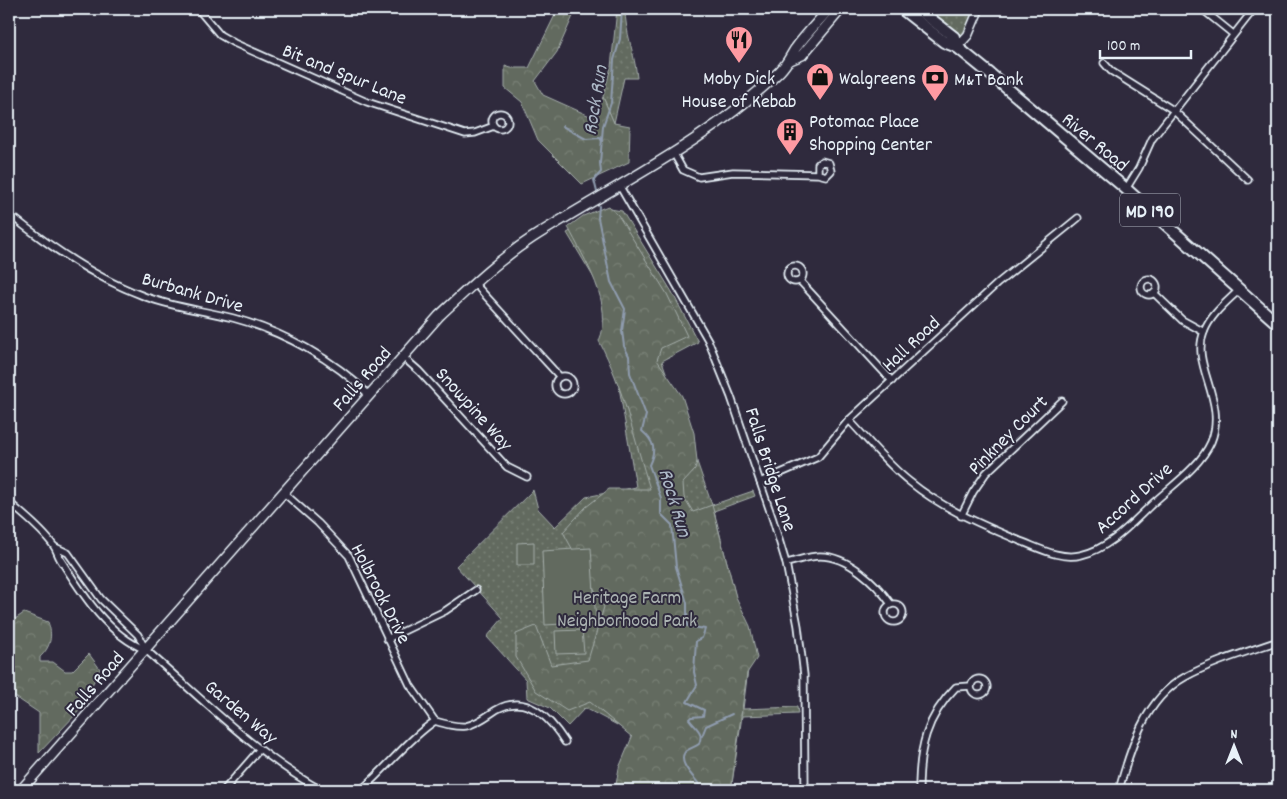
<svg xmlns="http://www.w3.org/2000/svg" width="1287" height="799" font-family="Dekko,sans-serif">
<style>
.grass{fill:url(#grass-dots);stroke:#a5aeab}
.forest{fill:url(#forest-crowns);stroke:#a5aeab}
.garden{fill:#626a5e;stroke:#a5aeab}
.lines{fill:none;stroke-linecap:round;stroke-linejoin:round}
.stream{stroke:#8f9caf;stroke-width:2}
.minor-casing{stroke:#e8f1f8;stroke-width:9}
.tertiary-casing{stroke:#e8f1f8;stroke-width:11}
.secondary-casing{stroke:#e8f1f8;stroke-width:12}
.primary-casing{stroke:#e8f1f8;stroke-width:14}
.minor{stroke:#2f2a3d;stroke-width:5.5}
.tertiary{stroke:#2f2a3d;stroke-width:8}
.secondary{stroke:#2f2a3d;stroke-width:9}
.primary{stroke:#2f2a3d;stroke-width:10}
.labels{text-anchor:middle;stroke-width:4;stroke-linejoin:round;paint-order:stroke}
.shield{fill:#2f2a3d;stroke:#b0b5c0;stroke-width:1}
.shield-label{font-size:19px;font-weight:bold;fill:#e8f1f8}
.street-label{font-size:20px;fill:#e8f1f8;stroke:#2f2a3d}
.poi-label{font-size:20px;fill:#e8f1f8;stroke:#2f2a3d;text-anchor:start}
.park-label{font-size:20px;fill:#acb4b3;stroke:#2f2a3d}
.water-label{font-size:21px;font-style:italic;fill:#adb9c7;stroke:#2f2a3d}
</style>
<defs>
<pattern id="grass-dots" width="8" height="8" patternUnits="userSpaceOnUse" patternTransform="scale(1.25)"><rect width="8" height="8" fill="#626a5e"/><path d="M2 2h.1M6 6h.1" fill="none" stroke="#788076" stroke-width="1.8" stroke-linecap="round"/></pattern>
<pattern id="forest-crowns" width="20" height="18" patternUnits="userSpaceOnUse" patternTransform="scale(1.25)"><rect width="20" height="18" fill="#626a5e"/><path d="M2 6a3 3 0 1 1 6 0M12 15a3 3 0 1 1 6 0" fill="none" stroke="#788076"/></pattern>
</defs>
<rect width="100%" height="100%" fill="#2f2a3d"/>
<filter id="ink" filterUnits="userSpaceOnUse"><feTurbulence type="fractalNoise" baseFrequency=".02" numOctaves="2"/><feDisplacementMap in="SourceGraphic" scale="10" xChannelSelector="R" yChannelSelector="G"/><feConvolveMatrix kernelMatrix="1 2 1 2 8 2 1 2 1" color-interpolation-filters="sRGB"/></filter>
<g filter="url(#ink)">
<g class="grass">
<path d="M 617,9 L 625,9 C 625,32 635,54 637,78 L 624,78 L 614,123 L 603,97 L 611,67 Z"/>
<polygon points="906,9 979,9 957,47"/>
<polygon points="610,209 622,211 672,292 698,342 662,361 712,505 753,491 755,496 714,511 750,654 743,709 797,707 798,714 742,716 731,790 613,790 638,736 585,708 568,726 550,708 527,698 526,680 487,637 503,618 456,566 533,490 538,509 555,527 586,497 636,487 603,293 567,233"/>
</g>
<g class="forest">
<polygon points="558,9 566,9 573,16 557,52 535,81 543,95 592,117 603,97 614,123 630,126 629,162 582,184 538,140 522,102 505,88 505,66 511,68 529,68"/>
<path d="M 608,206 L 618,215 L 667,294 L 687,336 L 661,348 L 657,360 L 682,396 L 694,433 L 697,461 L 695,470 L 683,483 L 684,497 L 693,512 L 712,505 L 736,597 L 750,626 L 757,658 L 747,673 L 731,790 L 615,790 L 619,768 L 632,737 L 590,702 L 567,711 L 536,691 L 516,657 L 516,634 L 536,626 L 551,665 L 588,660 L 604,607 L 563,532 L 586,507 L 609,489 L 650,489 C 634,439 624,388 599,341 C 615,305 584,259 568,227 L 583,216 Z"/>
<path d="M 24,613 L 48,622 C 53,635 51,647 40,657 L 40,662 L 53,662 L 65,671 L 72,671 L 89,654 L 100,669 L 79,711 L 39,753 L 39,713 L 14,696 L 9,696 L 9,623 Z"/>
</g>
<g class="garden">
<polygon points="534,542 534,565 517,565 517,543"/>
<polygon points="591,548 596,622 545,625 542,551"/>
<polygon points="582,630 584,653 556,654 555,631"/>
</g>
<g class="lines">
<g class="stream">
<polyline points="562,126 586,139 600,138 602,141"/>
<polyline points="597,192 594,180 601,172 600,163 603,126 611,103 614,60 620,39 622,9"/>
<path d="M 599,206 L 598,218 L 611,282 L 625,309 L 622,331 L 624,346 L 629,356 L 630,373 L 646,415 L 642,431 C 655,442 656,450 649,465 L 661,498 L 661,514 L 672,525 L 676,567 L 687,603 L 687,626 L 705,629 L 702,638 L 696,641 L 694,672 L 697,685 L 687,702 L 704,710 L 703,716 L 691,717 L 689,719 C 696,729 704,731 699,744 C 695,747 688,749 685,752 C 676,764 699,781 703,790"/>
<polyline points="702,736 706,726 732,714"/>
</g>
<defs>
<g id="minor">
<polyline points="198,9 220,35 234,43 367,102 465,134 475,133 494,126"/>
<polyline points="1202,9 1233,34"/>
<polyline points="1104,63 1111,71 1173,110 1248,180"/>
<circle cx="500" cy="121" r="8"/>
<polyline points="673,152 683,170 699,177 733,172 818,174 826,176 831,171 829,163 822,161 818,164 818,174"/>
<polyline points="619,185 708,340 731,397 773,520 786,563 798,626 804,675 805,790"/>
<polyline points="1126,189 1139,168 1152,139 1254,9"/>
<path d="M 9,214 C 49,246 93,277 141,295 C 170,307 202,310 233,318 C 282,331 334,359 370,396"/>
<circle cx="795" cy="274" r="8"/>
<circle cx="1149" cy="287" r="8"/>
<polyline points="800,281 892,381"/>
<polyline points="474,283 560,377"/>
<polyline points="1154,293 1182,320 1204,332"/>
<polyline points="403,357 419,371 507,467 527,477"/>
<circle cx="564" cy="385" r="9"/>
<path d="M 849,420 C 869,441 888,465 910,482 C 943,509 981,524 1020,541 C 1039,548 1060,560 1081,555 C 1109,549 1131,524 1151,505 C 1170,487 1200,467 1211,442 C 1228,401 1190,365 1204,332 C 1211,314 1227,302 1240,289"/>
<polyline points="760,482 818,457 849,420 998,283 1078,218"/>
<polyline points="284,493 318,523 349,556 410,685 435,721"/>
<path d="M 9,502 C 24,516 41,528 53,545 C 57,550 58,557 62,562 C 83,595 108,635 146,650"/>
<polyline points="961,516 973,492 986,473 1062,401"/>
<path d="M 55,547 L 68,553 L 101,599 L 138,635 L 146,650 C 202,699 256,754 321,790"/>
<path d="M 786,563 C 796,561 809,556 820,556 C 848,556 876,583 891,604"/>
<circle cx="894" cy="613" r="9"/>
<polyline points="387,639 445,611 476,590"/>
<circle cx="979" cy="687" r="8"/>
<polyline points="224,790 259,750"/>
<path d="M 361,790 C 387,768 407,740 435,721 C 445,724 455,727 466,726 C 477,724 487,716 496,710 C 526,692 550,718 565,742"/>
<path d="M 919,790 C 919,749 926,717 956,687 L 971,686"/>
<path d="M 1119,790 C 1130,749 1145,699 1185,677 C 1214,661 1247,652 1278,641"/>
</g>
<polyline id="tertiary" points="957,47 968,35 979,9"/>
<g id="secondary">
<polyline points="790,60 802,55 841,9"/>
<path d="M 21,790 L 439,316 C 469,288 498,260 532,238 C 614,186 711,140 780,71 C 787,64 790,57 795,49 C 805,35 818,22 829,9"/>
</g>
<g id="primary">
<polyline points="902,9 944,42 957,47 989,73 1126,189 1278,324"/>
<polyline points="918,9 954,37 957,47"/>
</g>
</defs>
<use href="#minor" class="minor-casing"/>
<use href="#tertiary" class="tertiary-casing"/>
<use href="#secondary" class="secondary-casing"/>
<use href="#primary" class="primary-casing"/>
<use href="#minor" class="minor"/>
<use href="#tertiary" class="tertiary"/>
<use href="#secondary" class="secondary"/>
<use href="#primary" class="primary"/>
</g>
</g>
<defs>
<symbol id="restaurant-pin" viewBox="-11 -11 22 30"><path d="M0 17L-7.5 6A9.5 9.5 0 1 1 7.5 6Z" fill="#ff9aa2" stroke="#2f2a3d"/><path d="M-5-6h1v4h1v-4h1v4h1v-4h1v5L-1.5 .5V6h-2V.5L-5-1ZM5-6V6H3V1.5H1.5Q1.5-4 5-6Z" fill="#111"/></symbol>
<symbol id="shop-pin" viewBox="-11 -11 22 30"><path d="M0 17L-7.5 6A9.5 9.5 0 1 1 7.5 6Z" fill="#ff9aa2" stroke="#2f2a3d"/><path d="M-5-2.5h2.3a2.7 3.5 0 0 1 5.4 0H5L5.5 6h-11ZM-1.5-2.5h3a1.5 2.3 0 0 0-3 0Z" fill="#111"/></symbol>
<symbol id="bank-pin" viewBox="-11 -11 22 30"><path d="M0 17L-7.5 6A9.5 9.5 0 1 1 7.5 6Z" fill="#ff9aa2" stroke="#2f2a3d"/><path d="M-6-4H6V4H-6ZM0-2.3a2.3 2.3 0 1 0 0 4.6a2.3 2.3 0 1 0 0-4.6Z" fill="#111"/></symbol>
<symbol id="building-pin" viewBox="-11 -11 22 30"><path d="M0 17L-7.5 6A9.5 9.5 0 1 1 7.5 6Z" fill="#ff9aa2" stroke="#2f2a3d"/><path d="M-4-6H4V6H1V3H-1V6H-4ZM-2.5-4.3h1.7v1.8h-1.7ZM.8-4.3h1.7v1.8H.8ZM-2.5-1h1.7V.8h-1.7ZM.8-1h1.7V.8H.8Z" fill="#111"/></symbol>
</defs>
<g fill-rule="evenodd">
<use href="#restaurant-pin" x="723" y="24" width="32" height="43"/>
<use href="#shop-pin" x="804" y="61" width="32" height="43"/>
<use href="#bank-pin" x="919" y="62" width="32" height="43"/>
<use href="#building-pin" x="774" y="116" width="32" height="43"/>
</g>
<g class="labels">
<rect class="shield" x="1120" y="193.5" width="60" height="33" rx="4"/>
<g class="shield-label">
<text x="1150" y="217">MD 190</text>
</g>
<g class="street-label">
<text transform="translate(345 73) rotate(22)" y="7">Bit and Spur Lane</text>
<text transform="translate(1096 141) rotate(40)" y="7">River Road</text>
<text transform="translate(193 291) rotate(16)" y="7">Burbank Drive</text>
<text transform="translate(910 343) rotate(-43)" y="7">Hall Road</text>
<text transform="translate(361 378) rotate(-49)" y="7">Falls Road</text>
<text transform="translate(475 408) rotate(48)" y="7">Snowpine Way</text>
<text transform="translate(1007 434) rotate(-45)" y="7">Pinkney Court</text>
<text transform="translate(772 469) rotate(72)" y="7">Falls Bridge Lane</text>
<text transform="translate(1133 497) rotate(-42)" y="7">Accord Drive</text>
<text transform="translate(382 593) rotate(63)" y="7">Holbrook Drive</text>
<text transform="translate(94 683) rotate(-49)" y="7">Falls Road</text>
<text transform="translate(242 711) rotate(40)" y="7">Garden Way</text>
</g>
<g class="poi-label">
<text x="739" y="84" text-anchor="middle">Moby Dick<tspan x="739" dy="23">House of Kebab</tspan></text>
<text x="839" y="84">Walgreens</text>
<text x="954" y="85">M&amp;T Bank</text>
<text x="809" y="127">Potomac Place<tspan x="809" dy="23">Shopping Center</tspan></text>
</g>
<g class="park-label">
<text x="627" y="603">Heritage Farm<tspan x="627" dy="23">Neighborhood Park</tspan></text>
</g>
<g class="water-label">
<text transform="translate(594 100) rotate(-81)" y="7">Rock Run</text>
<text transform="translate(676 502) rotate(73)" y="7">Rock Run</text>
</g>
</g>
<rect width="1287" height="799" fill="none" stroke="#2f2a3d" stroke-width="30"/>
<rect x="15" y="15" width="1257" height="769" fill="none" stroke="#e8f1f8" stroke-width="2" filter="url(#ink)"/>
<g transform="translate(1234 746)" stroke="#2f2a3d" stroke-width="4" paint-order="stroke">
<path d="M0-4L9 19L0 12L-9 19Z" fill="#e8f1f8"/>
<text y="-8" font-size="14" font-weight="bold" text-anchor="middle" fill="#e8f1f8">N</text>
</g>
<path d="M1100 50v8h91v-8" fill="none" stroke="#e8f1f8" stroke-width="2.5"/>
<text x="1107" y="50" font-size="15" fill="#e8f1f8" stroke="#2f2a3d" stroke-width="4" paint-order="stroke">100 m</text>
</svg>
